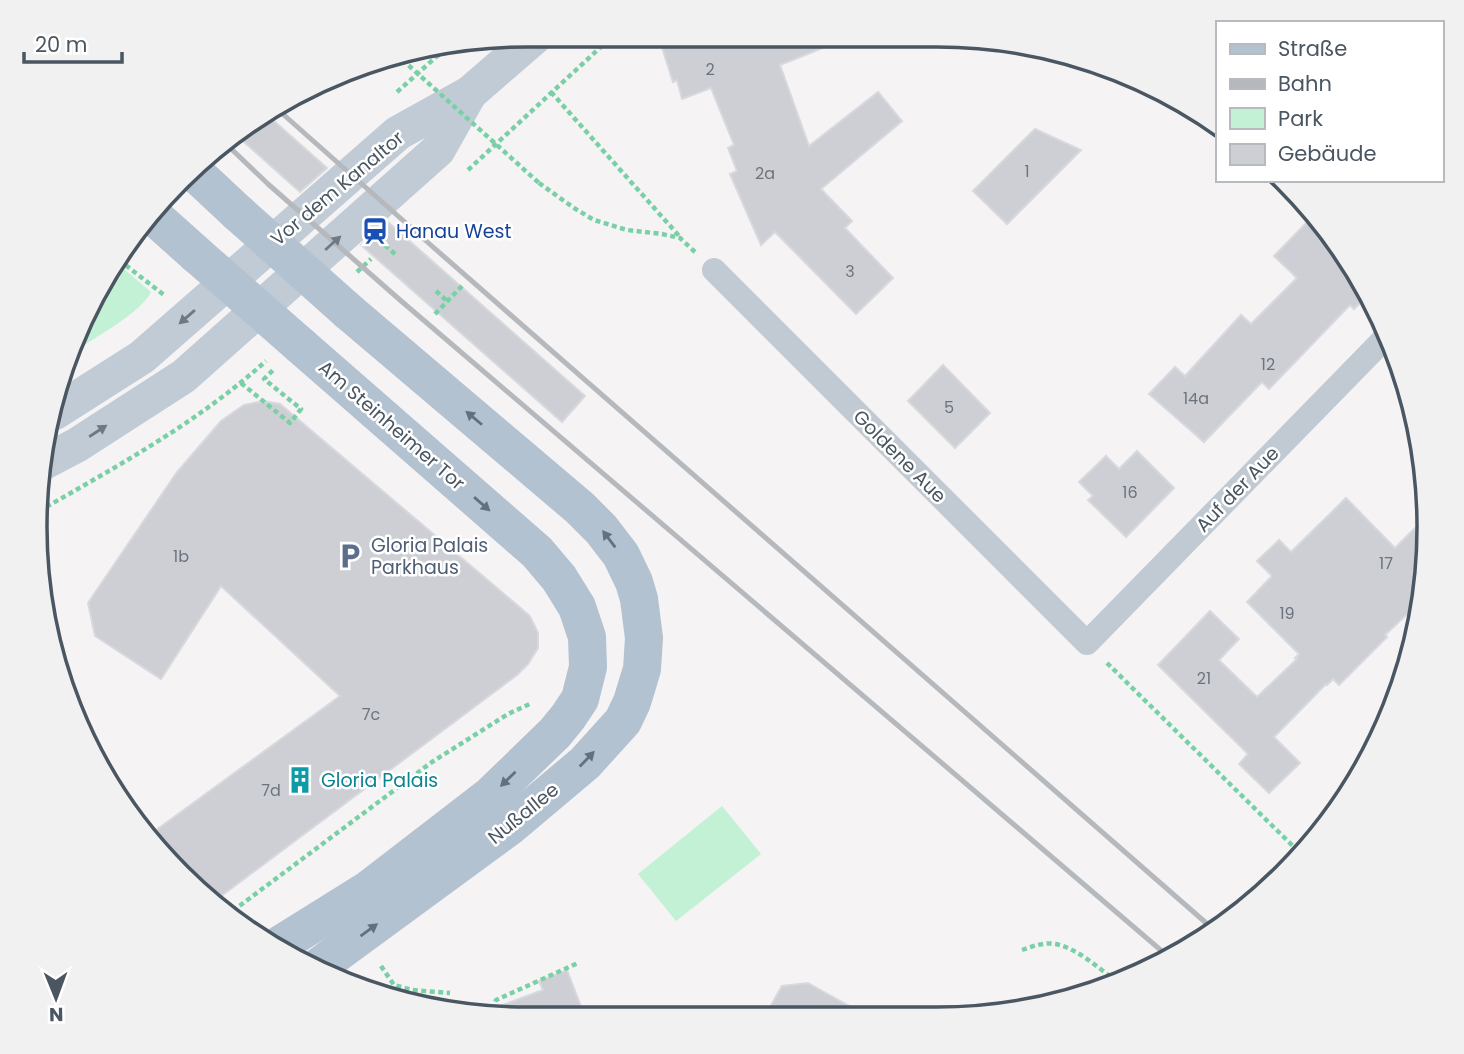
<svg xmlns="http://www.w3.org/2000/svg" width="1464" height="1054" font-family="Poppins,sans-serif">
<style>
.green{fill:#c3f1d5}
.building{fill:#cdcfd5;stroke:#d7d9de;stroke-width:2}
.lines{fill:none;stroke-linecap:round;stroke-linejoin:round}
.path{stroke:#7ad0a6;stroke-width:4.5;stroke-dasharray:5 3.5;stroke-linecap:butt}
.minor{stroke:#c1cad2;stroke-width:24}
.secondary{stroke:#c1cbd6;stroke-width:35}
.primary{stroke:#b3c2d1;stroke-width:38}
.rail{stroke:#b5b8bd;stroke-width:5}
.path-bridge{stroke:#7ad0a6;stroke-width:4.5;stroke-dasharray:5 3.5;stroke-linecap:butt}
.primary-bridge{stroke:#b3c2d1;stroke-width:38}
.oneway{fill:#6e7984}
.oneway2{fill:#64717d}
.labels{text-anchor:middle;stroke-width:5;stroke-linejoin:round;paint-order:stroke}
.number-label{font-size:16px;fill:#6b747e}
.street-label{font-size:19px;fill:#4a5661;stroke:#fff}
.transit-label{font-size:19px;fill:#164399;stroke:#fff;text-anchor:start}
.service-label{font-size:19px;fill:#4e5e75;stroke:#fff;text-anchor:start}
.culture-label{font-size:19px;fill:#0d838f;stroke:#fff;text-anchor:start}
.rim{fill:none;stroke:#4a5661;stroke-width:3.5}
</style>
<rect width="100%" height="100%" fill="#f5f3f3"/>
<g class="green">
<path d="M 117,263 L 151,292 C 142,312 93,339 73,352 L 86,310 Z"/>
<polygon points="722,806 761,854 676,921 638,874"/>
</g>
<g class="building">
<polygon points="678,38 840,41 780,65 809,146 878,92 902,121 821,189 852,221 845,228 893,278 856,314 775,232 761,245 730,174 737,171 728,148 734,145 711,88 682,99 677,80 673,82 661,44"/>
<polygon points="265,113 327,168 300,192 235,134 254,118"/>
<polygon points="1035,129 1081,150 1007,224 973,191"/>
<polygon points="1315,214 1363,281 1369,294 1354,309 1350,305 1269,389 1262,382 1204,442 1149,394 1175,367 1185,376 1241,315 1251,324 1297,278 1274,256"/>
<polygon points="388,222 585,396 562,422 361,245"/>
<polygon points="943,365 990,413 955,448 908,401"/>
<polygon points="263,401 280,404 530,616 538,633 538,648 528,664 517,675 212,903 157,851 148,836 340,696 221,586 161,679 95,636 88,603 177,472 221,421 244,405"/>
<polygon points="1137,451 1174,488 1126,537 1088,500 1093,496 1079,482 1106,456 1119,469"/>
<polygon points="1346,498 1395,548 1427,516 1428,560 1421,601 1385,635 1387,637 1339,685 1333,679 1327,685 1326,684 1274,737 1300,763 1269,793 1239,764 1248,754 1158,665 1210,611 1239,639 1219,660 1257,697 1297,659 1295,658 1299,654 1247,602 1272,576 1257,561 1279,540 1291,552"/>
<polygon points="567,970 585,1017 495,1018 476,1015 543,990 539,981"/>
<polygon points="808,983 867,1016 765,1016 782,986"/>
</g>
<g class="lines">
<g class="path">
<polyline points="425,48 436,57"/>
<polyline points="436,57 438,47"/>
<polyline points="397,92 436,57 453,45"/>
<polyline points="551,92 680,237"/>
<polyline points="248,123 255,129"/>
<polyline points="468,170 604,44 616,37"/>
<polyline points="539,183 574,208 594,220 627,230 662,234 680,238 695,252"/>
<polyline points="385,245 396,255"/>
<polyline points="122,255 130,245 134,247"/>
<polyline points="119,260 164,295"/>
<polyline points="357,272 371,259"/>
<polyline points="436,291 447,301"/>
<polyline points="435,314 462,286"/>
<polyline points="241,383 290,423 301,409 264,379 274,369"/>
<path d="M 39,511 C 118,466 198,422 266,361"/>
<polyline points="1107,663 1301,854"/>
<polyline points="226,916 432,762 508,714 532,703"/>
<path d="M 1022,950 C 1033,946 1044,942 1056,944 C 1078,949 1097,967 1115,980"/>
<polyline points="381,966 394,985 412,990 450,993"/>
<polyline points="488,1017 496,1000 578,963"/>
</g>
<polyline class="minor" points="714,270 1087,643 1388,335"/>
<g class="secondary">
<polyline points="54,413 142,357 398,133 470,93 537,35"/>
<polyline points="39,465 77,445 184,376 438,150 470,93"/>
</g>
<g class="primary">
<polyline points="193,171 238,213"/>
<polyline points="150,213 197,255"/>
<polyline points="276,947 369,889 491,795 555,733 568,717 580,699 588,667 587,637 577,607 559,578 537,552 301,346"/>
<polyline points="314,970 509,827 585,763 623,721 632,702 642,669 644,638 639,599 634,582 621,555 601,529 580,508 349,312"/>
</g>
<g class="rail">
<polyline points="276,108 433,247 1213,929"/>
<polyline points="225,143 268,184 400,300 1170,958"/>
</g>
<polyline class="path-bridge" points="396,54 539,183"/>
<g class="primary-bridge">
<polyline points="238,213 349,312"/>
<polyline points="197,255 301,346"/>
</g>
</g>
<defs><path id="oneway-solid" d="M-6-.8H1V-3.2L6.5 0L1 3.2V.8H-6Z" transform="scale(1.75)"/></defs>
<g class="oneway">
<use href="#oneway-solid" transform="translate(333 243) rotate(-42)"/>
<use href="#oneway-solid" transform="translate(187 317) rotate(139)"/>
<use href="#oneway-solid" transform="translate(98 431) rotate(-33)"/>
</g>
<g class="oneway2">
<use href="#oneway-solid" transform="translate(474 418) rotate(-140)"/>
<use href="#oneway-solid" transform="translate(482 504) rotate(41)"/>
<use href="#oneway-solid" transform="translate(609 539) rotate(-127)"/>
<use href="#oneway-solid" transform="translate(587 759) rotate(-46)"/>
<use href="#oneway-solid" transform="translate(508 779) rotate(136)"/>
<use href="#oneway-solid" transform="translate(369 930) rotate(-36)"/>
</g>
<defs>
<symbol id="station-bare" viewBox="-9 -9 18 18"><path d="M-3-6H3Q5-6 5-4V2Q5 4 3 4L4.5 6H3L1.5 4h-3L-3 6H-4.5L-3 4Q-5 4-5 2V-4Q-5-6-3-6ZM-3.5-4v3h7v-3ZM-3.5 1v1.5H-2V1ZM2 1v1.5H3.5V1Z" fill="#1a4fb4" stroke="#fff" stroke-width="2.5" paint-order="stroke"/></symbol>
<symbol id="parking-bare" viewBox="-9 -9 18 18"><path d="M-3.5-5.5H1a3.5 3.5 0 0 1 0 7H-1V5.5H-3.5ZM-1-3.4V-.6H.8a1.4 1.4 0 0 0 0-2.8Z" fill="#5c6f8a" stroke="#fff" stroke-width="2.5" paint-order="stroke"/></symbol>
<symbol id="building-bare" viewBox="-9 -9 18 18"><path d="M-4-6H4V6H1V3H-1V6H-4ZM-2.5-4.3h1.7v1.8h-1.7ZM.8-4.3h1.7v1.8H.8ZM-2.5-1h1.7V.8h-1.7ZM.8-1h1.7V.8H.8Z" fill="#0f9aa8" stroke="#fff" stroke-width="2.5" paint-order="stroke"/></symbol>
</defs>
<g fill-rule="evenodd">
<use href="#station-bare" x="356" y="212" width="38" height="38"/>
<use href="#parking-bare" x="331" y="537" width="38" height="38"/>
<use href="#building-bare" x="281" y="761" width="38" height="38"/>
</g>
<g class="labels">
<g class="number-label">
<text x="710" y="75">2</text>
<text x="1027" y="177">1</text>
<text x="765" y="179">2a</text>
<text x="850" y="277">3</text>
<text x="1268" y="370">12</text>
<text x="1196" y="404">14a</text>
<text x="949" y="413">5</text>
<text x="1130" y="498">16</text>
<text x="181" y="562">1b</text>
<text x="1386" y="569">17</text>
<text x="1287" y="619">19</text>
<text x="1204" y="684">21</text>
<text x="371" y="720">7c</text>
<text x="271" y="796">7d</text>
</g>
<g class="street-label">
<text transform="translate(337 188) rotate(-40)" y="7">Vor dem Kanaltor</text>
<text transform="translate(392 425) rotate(41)" y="7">Am Steinheimer Tor</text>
<text transform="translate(900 456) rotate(45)" y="7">Goldene Aue</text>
<text transform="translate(1237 489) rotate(-46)" y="7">Auf der Aue</text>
<text transform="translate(523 813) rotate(-39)" y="7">Nußallee</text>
</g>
<g class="transit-label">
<text x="396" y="238">Hanau West</text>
</g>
<g class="service-label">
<text x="371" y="552">Gloria Palais<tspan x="371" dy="22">Parkhaus</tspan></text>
</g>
<g class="culture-label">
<text x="321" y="787">Gloria Palais</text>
</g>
</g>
<path d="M0 0H1464V1054H0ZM527 47H937A480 480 0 0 1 1417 527V527A480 480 0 0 1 937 1007H527A480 480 0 0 1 47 527V527A480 480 0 0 1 527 47Z" fill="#f1f1f2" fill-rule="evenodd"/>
<path class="rim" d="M527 47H937A480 480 0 0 1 1417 527V527A480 480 0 0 1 937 1007H527A480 480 0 0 1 47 527V527A480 480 0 0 1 527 47Z"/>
<rect x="1216" y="21" width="228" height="161" fill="#ffffff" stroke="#b7bbc0" stroke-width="2"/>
<rect x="1230" y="44" width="35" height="10" fill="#b3c2d1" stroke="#b7bbc0" stroke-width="2"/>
<text x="1278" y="56" font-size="21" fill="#4a5661">Straße</text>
<rect x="1230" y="79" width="35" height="10" fill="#b5b8bd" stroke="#b7bbc0" stroke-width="2"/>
<text x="1278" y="91" font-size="21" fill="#4a5661">Bahn</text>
<rect x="1230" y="108" width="35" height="21" fill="#c3f1d5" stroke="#b7bbc0" stroke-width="2"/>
<text x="1278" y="126" font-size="21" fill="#4a5661">Park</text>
<rect x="1230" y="144" width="35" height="21" fill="#cdcfd5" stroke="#b7bbc0" stroke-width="2"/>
<text x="1278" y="161" font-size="21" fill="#4a5661">Gebäude</text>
<g transform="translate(56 998) rotate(179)" stroke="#ffffff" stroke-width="5" paint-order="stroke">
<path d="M0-5L12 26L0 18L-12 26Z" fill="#4a5661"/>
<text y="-10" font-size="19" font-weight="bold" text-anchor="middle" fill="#4a5661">N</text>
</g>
<path d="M24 52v10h98v-10" fill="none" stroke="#4a5661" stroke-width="3.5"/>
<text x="35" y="52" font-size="21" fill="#4a5661" stroke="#ffffff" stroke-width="5" paint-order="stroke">20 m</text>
</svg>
